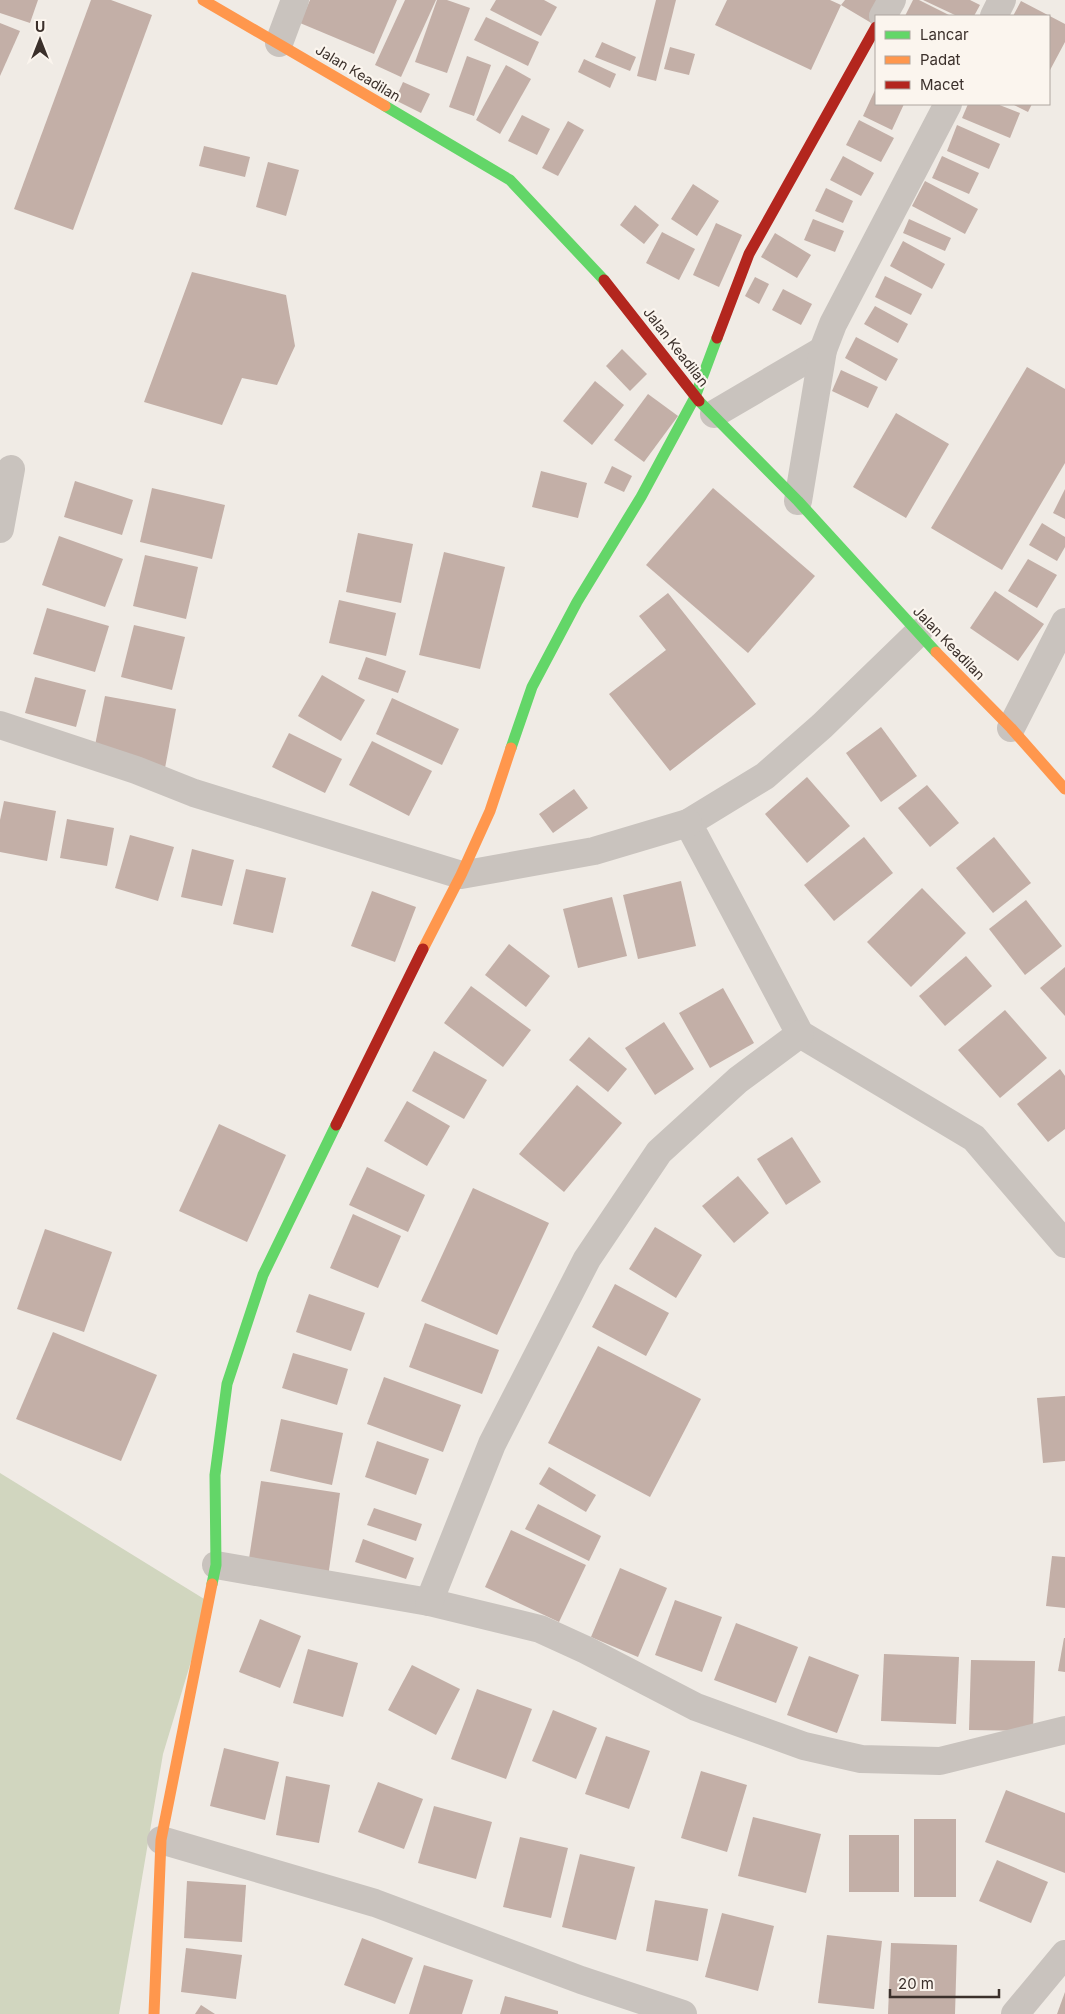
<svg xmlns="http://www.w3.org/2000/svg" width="1065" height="2014" font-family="Inter,sans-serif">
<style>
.green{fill:#d1d6bf}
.building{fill:#c3afa7}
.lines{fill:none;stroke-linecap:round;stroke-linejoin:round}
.street{stroke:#c9c3be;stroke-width:28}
.fast{stroke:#63d668;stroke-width:11}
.slow{stroke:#ff974d;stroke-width:11}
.jam{stroke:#b3261e;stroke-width:11}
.labels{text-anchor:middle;stroke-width:4.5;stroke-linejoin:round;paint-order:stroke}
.street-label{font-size:14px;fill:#3b302b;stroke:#fbf5ee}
</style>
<rect width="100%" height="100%" fill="#f0ebe5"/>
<polygon class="green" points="0,1473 209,1602 163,1754 119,2014 0,2014"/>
<g class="building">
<polygon points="0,0 38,0 30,23 0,13"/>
<polygon points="91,0 111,0 152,15 73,230 14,209"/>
<polygon points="310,0 397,0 374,54 300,23"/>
<polygon points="405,0 436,0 401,77 375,65"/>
<polygon points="437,0 447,0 470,8 447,73 415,62"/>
<polygon points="496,0 544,0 557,7 541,36 490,10"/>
<polygon points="656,0 676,0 656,81 637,76"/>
<polygon points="727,0 830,0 841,5 845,0 879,0 873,24 841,5 811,70 715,25"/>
<polygon points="913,0 919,0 951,16 905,16"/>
<polygon points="923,0 970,0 980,5 974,16 957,16"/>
<polygon points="1021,1 1065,24 1065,42 1049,72 1049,16 1013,16"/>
<polygon points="486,17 539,42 528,66 474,40"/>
<polygon points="0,23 20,31 0,76"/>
<polygon points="602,42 636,57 630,71 595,57"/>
<polygon points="670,47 695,54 689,75 664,69"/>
<polygon points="467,56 491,65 474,116 449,107"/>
<polygon points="584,59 616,74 610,88 578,72"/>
<polygon points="506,65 531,79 500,134 476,120"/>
<polygon points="403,82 430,94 421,113 395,100"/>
<polygon points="876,88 876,104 904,104 892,130 863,116"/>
<polygon points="968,104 997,104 1020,113 1010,138 962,118"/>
<polygon points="1012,104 1032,104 1028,112"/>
<polygon points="522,115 550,129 537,155 508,141"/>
<polygon points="859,120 894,138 881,162 846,145"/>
<polygon points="568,121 584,130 558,176 542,168"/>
<polygon points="957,125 1000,144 989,169 947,151"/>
<polygon points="204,146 250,157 245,177 199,166"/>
<polygon points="843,156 874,173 861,196 830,180"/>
<polygon points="942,156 979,173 969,194 932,178"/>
<polygon points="268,162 299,170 286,216 256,207"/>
<polygon points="925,181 978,209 965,234 912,206"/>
<polygon points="693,184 719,201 697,236 671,219"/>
<polygon points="826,188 853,201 843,223 815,211"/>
<polygon points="635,205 659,225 644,244 620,225"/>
<polygon points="813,219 844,231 835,252 804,240"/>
<polygon points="909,219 951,238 945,251 903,233"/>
<polygon points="716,223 742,235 719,287 693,275"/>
<polygon points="662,232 695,249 679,280 646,263"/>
<polygon points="775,233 811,255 797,278 761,257"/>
<polygon points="903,241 945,264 932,289 890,266"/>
<polygon points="192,272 286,295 295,346 277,385 242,378 222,425 144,402"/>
<polygon points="885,276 922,294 911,315 875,297"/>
<polygon points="755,277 769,284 759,304 745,296"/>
<polygon points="783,289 812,304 801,325 772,310"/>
<polygon points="875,306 908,324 898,343 864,324"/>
<polygon points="856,337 898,359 886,381 845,358"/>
<polygon points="622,349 647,374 630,391 606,366"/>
<polygon points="1027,367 1065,389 1065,463 1002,570 931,528"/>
<polygon points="841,370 878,387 868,408 832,391"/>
<polygon points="595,381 624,405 592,445 563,421"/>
<polygon points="648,394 678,416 644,462 614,440"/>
<polygon points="896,413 949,444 906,518 853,487"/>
<polygon points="612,466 632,476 624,492 604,483"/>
<polygon points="541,471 587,483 578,518 532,507"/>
<polygon points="75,481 133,500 122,535 64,517"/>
<polygon points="152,488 225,505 212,559 140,542"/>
<polygon points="713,488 815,576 748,653 646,565"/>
<polygon points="1065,489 1065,519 1053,513"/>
<polygon points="1042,523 1065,537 1065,547 1057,561 1029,545"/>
<polygon points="358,533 413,544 401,603 346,592"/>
<polygon points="59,536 123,559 105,607 42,585"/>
<polygon points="444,552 505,567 480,669 419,655"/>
<polygon points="145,555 198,567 186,619 133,606"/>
<polygon points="1028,559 1057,575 1037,608 1008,591"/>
<polygon points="995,591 1044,624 1018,661 970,628"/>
<polygon points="668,593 756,704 670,771 609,694 666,650 639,616"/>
<polygon points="339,600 396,613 386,656 329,643"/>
<polygon points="47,608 109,626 95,672 33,654"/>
<polygon points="134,625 185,637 172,690 121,677"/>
<polygon points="366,657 406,671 398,693 358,679"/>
<polygon points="322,675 365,700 341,741 298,716"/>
<polygon points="35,677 86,690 76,727 25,713"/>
<polygon points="105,696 176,709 165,768 93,755"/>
<polygon points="392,698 459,729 442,765 376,734"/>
<polygon points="881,727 917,776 881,802 846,753"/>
<polygon points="289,733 342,759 325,793 272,767"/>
<polygon points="372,741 432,771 409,816 349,785"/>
<polygon points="807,777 850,826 807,863 765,814"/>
<polygon points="927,785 959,823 930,847 898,808"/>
<polygon points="574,789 588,808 553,833 539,814"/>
<polygon points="4,801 56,811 47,861 0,852 0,820"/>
<polygon points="67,819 114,828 107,866 60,858"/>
<polygon points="130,835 174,847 158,901 115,888"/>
<polygon points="864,837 893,873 834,921 804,885"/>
<polygon points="994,837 1031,883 993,913 956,868"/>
<polygon points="192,849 234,860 222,906 181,897"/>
<polygon points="246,869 286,878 273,933 233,924"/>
<polygon points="681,881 696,946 638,959 623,895"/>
<polygon points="922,888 966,933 911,987 867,942"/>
<polygon points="372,891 416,907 395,962 351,946"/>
<polygon points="612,897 627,956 578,968 563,909"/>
<polygon points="1026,900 1062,946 1025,975 989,929"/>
<polygon points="509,944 550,976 526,1007 485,975"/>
<polygon points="966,956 992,986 945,1026 919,996"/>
<polygon points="1065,967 1065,1016 1040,988"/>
<polygon points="471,986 531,1030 503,1067 444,1023"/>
<polygon points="723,988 754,1043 710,1068 679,1013"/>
<polygon points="1005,1010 1047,1058 1000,1098 958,1050"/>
<polygon points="664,1022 694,1069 655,1095 625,1048"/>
<polygon points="589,1037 627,1069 608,1092 569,1060"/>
<polygon points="434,1051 487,1080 464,1119 412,1091"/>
<polygon points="1060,1069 1065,1076 1065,1129 1048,1142 1017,1104"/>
<polygon points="577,1085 622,1123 564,1192 519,1154"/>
<polygon points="407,1101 450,1126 427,1166 384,1141"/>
<polygon points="219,1124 286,1155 247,1242 179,1211"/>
<polygon points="792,1137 821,1182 786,1205 757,1159"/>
<polygon points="367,1167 425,1195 408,1232 349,1205"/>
<polygon points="738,1176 769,1213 734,1243 702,1206"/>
<polygon points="473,1188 549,1223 497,1335 421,1301"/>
<polygon points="353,1214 401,1236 378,1288 330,1268"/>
<polygon points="655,1227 702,1255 676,1298 629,1269"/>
<polygon points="45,1229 112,1252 84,1332 17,1309"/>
<polygon points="615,1284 669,1313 646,1356 592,1327"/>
<polygon points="309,1294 365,1313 351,1351 296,1332"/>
<polygon points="425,1323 499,1350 482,1394 409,1367"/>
<polygon points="53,1332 157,1375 121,1461 16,1419"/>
<polygon points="598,1346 701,1399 650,1497 548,1443"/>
<polygon points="293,1353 348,1369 337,1405 282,1388"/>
<polygon points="384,1377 461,1405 443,1452 367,1424"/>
<polygon points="1065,1396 1065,1461 1043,1463 1037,1398"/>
<polygon points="281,1419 343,1433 332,1485 270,1471"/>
<polygon points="377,1441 429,1459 416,1495 365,1477"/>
<polygon points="549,1467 596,1495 586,1512 539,1484"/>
<polygon points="261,1481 340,1493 328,1577 248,1565"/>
<polygon points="538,1504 601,1536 589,1561 525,1529"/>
<polygon points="374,1508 422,1524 416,1541 367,1525"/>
<polygon points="511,1530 586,1565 559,1622 485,1587"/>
<polygon points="363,1539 414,1558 406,1579 355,1562"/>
<polygon points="1052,1556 1065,1557 1065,1608 1046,1606"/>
<polygon points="620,1568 667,1588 638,1657 591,1637"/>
<polygon points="675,1600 722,1617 702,1672 655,1655"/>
<polygon points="260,1619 301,1636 280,1688 239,1672"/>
<polygon points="736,1623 798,1647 776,1703 714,1680"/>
<polygon points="1064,1638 1065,1638 1065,1672 1058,1671"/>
<polygon points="308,1649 358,1663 343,1717 293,1703"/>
<polygon points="884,1654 959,1657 956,1724 881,1721"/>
<polygon points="809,1656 859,1675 837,1733 787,1715"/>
<polygon points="971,1660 1035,1661 1033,1731 969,1730"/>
<polygon points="412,1665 460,1689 436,1735 388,1710"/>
<polygon points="477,1689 532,1709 506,1779 451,1759"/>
<polygon points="553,1710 597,1728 576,1779 532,1761"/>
<polygon points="606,1736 650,1751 629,1809 585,1794"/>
<polygon points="224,1748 279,1762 265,1820 210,1806"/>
<polygon points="701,1771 747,1785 727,1852 681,1838"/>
<polygon points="286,1776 330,1785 319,1843 276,1835"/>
<polygon points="378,1782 423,1799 404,1849 358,1832"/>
<polygon points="1006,1790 1065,1813 1065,1873 985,1842"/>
<polygon points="434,1806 492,1822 476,1879 418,1863"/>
<polygon points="753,1817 821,1834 806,1893 738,1876"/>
<rect x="914" y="1819" width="42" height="78"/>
<rect x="849" y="1835" width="50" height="57"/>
<polygon points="520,1837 568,1848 551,1918 503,1907"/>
<polygon points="580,1854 635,1867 616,1940 562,1927"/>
<polygon points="997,1860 1048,1882 1031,1923 979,1901"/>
<polygon points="187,1881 246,1885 242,1942 184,1938"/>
<polygon points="655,1900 708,1909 698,1961 646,1951"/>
<polygon points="722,1913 774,1926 758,1991 705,1977"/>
<polygon points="827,1935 882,1941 874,2009 818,2003"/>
<polygon points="362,1938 413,1958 395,2004 344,1985"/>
<polygon points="891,1943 957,1945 955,2014 888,2014"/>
<polygon points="186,1948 242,1955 236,1999 181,1992"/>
<polygon points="424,1965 473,1980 462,2014 409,2014"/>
<polygon points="1065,1992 1065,2014 1057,2014"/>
<polygon points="505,1996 558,2011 558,2014 500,2014"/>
<polygon points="201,2005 215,2014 195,2014"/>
</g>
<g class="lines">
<g class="street">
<polyline points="883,16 892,0"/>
<polyline points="994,16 1002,0"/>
<polyline points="279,43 295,0"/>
<polyline points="714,414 823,350"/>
<polyline points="798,501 823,350 833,324 948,104"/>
<polyline points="0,529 11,469"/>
<polyline points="918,633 822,726 765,776 688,823 800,1034 974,1138 1065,1244"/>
<polyline points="0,725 136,770 194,793 461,875 594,851 688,823"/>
<polyline points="1011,728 1065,622"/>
<polyline points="216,1565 429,1602 540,1629 586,1650 696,1707 804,1746 861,1759 940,1761 1065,1730"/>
<polyline points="429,1602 492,1444 587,1259 659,1152 738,1080 800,1034"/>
<polyline points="161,1840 375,1903 581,1980 683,2014"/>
<polyline points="1015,2014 1065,1954"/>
</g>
<g class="fast">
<polyline points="385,106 510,180 604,280"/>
<polyline points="699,401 798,501 936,652"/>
<polyline points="511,748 532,687 577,602 641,497 695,397 717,338"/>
<polyline points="212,1584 216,1565 215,1475 227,1384 263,1275 336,1125"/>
</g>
<g class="slow">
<polyline points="203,0 385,106"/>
<polyline points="936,652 1011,728 1065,789"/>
<polyline points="423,949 461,875 490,811 511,748"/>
<polyline points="154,2014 161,1840 212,1584"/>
</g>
<g class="jam">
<polyline points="604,280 699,401"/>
<polyline points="717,338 749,254 876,27"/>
<polyline points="336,1125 423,949"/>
</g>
</g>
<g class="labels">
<g class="street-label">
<text transform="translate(358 73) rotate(31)" y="5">Jalan Keadilan</text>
<text transform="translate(676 347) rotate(52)" y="5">Jalan Keadilan</text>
<text transform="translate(949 643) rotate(46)" y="5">Jalan Keadilan</text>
</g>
</g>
<rect x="875" y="15" width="175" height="90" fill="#fbf5ee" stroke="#aea6a0"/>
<rect x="885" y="31" width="25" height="8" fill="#63d668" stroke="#aea6a0"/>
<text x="920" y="40" font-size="15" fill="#3b302b">Lancar</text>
<rect x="885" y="56" width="25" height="8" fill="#ff974d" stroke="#aea6a0"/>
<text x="920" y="65" font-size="15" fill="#3b302b">Padat</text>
<rect x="885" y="81" width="25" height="8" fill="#b3261e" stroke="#aea6a0"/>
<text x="920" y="90" font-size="15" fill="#3b302b">Macet</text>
<g transform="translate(40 40)" stroke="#fbf5ee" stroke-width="4" paint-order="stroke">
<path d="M0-4L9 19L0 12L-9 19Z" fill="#3b302b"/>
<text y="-8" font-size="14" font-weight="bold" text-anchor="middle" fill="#3b302b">U</text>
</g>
<path d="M890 1989v8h109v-8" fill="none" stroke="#3b302b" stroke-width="2.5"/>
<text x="898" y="1989" font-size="15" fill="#3b302b" stroke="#fbf5ee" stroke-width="4" paint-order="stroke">20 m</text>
</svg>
